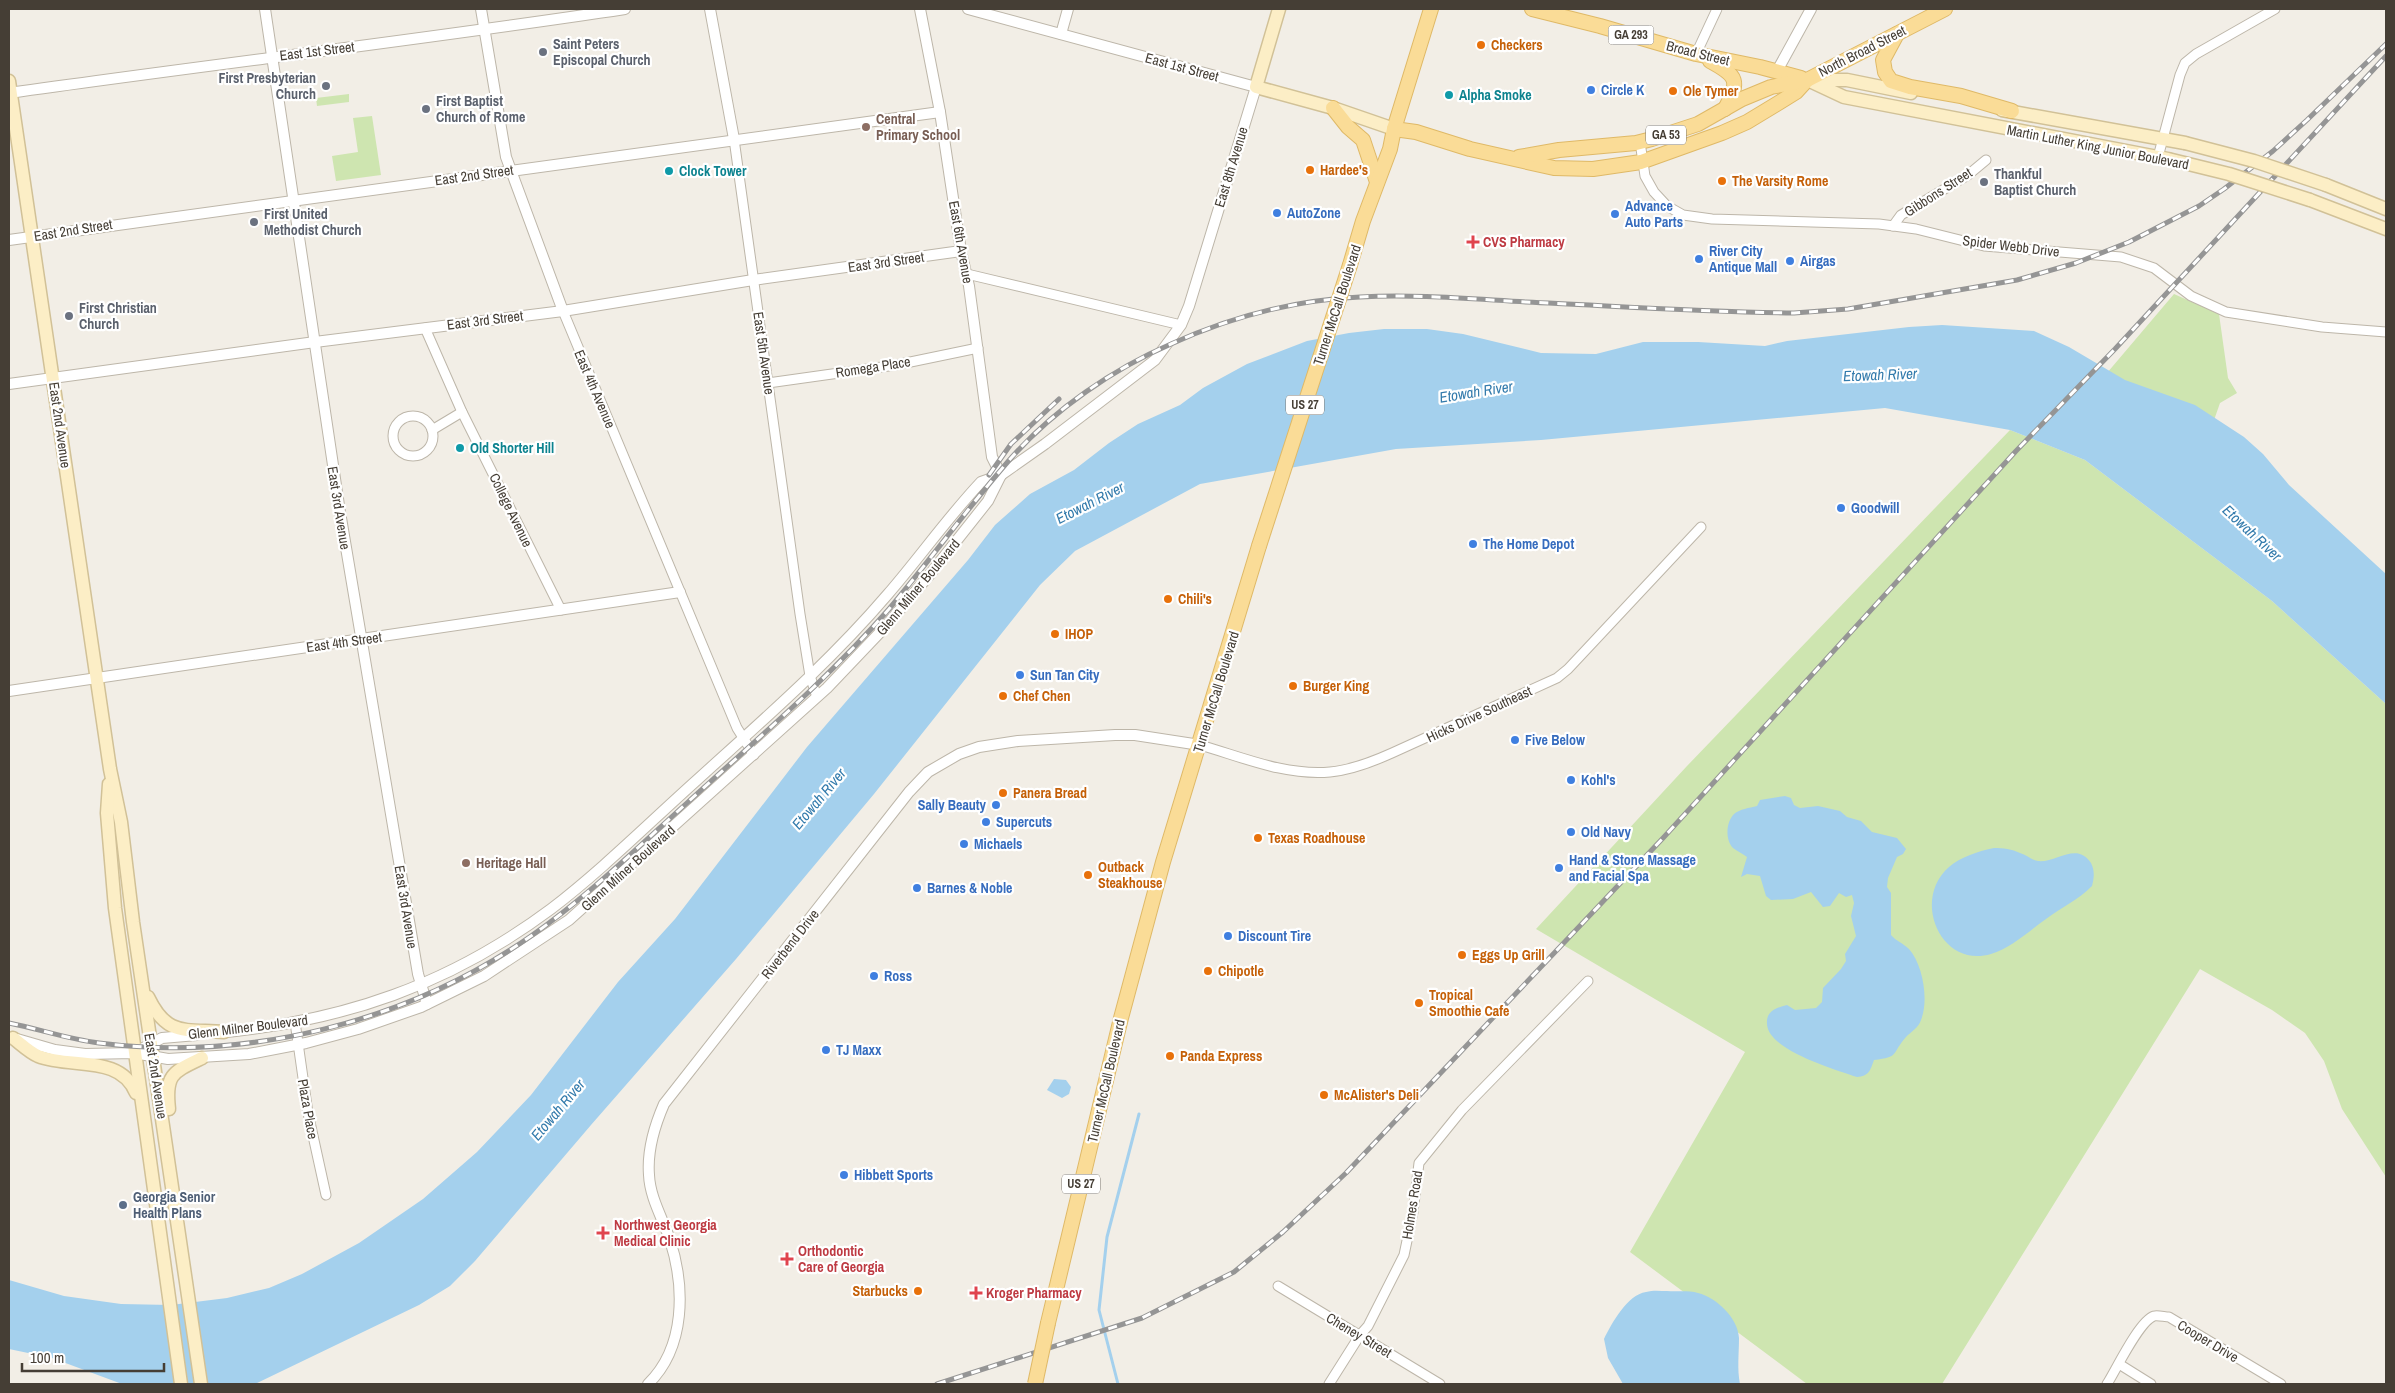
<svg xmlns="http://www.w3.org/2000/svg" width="2395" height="1393" font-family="'Archivo Narrow',sans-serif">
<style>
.green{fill:#cee5b0}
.water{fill:#a4d0ed}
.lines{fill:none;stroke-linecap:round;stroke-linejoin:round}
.stream{stroke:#a4d0ed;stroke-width:3}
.minor-casing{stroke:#bdb6a9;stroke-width:11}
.tertiary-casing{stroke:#bdb6a9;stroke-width:12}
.secondary-casing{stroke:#d1c197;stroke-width:15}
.primary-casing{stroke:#dfb967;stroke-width:16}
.minor{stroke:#fff;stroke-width:9}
.tertiary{stroke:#fff;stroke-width:10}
.secondary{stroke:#fceec6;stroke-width:12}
.primary{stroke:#fadc97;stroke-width:14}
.rail-casing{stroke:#959595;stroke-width:5}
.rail{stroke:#fff;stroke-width:3;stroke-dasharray:9;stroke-linecap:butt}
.secondary-bridge-casing{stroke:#d1c197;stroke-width:15;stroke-linecap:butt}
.primary-bridge-casing{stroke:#dfb967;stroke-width:16;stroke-linecap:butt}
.secondary-bridge{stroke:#fceec6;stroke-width:12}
.primary-bridge{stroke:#fadc97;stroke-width:14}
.food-dot{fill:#e8710a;stroke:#fff;stroke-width:2}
.worship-dot{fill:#6b7280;stroke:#fff;stroke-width:2}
.shop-dot{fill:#3f7fe0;stroke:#fff;stroke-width:2}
.culture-dot{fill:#0f9aa8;stroke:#fff;stroke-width:2}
.education-dot{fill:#8d6e63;stroke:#fff;stroke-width:2}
.health-dot{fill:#e0444e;stroke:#fff;stroke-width:2}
.service-dot{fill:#5c6f8a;stroke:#fff;stroke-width:2}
.labels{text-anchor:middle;stroke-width:4.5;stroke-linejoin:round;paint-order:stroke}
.shield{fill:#fff;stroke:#7d7872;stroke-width:1}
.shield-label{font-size:12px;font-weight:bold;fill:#453e35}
.worship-label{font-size:14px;font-weight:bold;fill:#5b616d;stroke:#fff;text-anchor:start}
.food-label{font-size:14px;font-weight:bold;fill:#c56008;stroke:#fff;text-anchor:start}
.street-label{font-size:14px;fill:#453e35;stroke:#fff}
.shop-label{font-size:14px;font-weight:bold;fill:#366cbe;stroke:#fff;text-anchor:start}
.culture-label{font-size:14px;font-weight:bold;fill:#0d838f;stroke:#fff;text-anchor:start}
.education-label{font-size:14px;font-weight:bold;fill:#785e54;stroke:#fff;text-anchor:start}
.health-label{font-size:14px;font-weight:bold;fill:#be3a42;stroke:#fff;text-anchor:start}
.service-label{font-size:14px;font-weight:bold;fill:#4e5e75;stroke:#fff;text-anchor:start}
.water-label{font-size:15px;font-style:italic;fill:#337bac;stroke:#fff}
</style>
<rect width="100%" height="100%" fill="#f2eee6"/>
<g class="green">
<polygon points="349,94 349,102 317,106 316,98"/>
<polygon points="372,116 381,175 336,181 332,156 358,152 353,118"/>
<polygon points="2174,294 2219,314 2228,378 2237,393 2220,403 2213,423 2107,373"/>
<polygon points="2010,430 2085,460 2272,601 2386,704 2386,1177 2342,1109 2324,1061 2305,1033 2272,1010 2200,969 1942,1384 1807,1384 1630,1252 1745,1052 1536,929 1687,766"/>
</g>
<g class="water">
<polygon points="1942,325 2034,331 2069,347 2125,380 2195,405 2244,437 2263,454 2289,485 2386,574 2386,704 2272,601 2085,460 2010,430 1885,408 1541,440 1396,449 1200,484 1075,551 1040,585 874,794 736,959 591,1125 475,1261 450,1286 419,1305 255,1384 122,1384 52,1358 9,1349 9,1280 64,1296 121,1304 171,1305 227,1298 269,1288 302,1274 359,1243 423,1199 477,1152 531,1095 618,982 675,919 807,747 968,560 995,525 1030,494 1074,470 1109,443 1138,424 1180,405 1203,388 1247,364 1307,341 1349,333 1384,329 1427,329 1463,334 1541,353 1596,354 1643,342 1698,342 1765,346 1787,341 1909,327"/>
<path d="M 1785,796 L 1791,798 L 1794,805 L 1800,808 L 1818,806 L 1840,811 L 1847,817 L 1861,821 L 1872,832 L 1897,838 L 1906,849 L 1903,854 L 1897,857 L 1888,878 L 1887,887 L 1891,893 L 1891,935 C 1896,941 1903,943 1909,949 C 1923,965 1929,1000 1921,1020 C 1919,1027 1911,1032 1906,1037 C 1891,1054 1900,1057 1874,1060 C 1870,1071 1869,1076 1857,1077 C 1834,1069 1768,1050 1767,1024 C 1766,1011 1776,1008 1787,1005 L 1795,1010 L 1816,1008 L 1822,1002 L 1823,988 L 1841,969 L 1846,961 L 1845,954 L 1856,936 L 1851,916 L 1854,903 L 1852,895 L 1846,897 L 1839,893 L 1830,906 L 1823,907 L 1811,892 L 1793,899 L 1771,900 L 1766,896 L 1760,876 L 1747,874 L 1741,877 L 1747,857 C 1743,854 1737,851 1733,848 C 1725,840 1726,822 1734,814 C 1740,809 1749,808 1757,806 L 1760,800 Z"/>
<path d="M 1994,848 C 2003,848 2012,849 2020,853 C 2027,855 2031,860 2038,861 C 2056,863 2077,841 2091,863 C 2095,871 2094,878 2092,886 C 2078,900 2062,907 2046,919 C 2029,931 2011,948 1991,954 C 1941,969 1911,900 1949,867 C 1960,857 1979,851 1994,848 Z"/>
<polygon points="1054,1079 1066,1080 1071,1087 1069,1094 1062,1098 1047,1090"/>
<path d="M 1667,1291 C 1676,1292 1688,1290 1698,1293 C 1717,1298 1738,1318 1739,1338 C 1739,1354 1737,1369 1740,1384 L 1623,1384 L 1608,1358 L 1604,1339 C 1612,1323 1627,1295 1646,1292 C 1653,1290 1660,1291 1667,1291 Z"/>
</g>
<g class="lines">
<polyline class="stream" points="1118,1384 1099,1310 1107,1237 1139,1114"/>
<defs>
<g id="minor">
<polyline points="1696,54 1717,9"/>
<polyline points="734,139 800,614 810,676 817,697"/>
<polyline points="1640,142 1645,176 1654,192 1667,206 1683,215 1712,219 1879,224 1916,229 1984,246 2121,257 2154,268 2191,296 2226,312 2322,327 2386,332"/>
<polyline points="2158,157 2180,75 2185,63 2196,54 2275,9"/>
<polyline points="1893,226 1901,215 1968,175 1986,160"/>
<polyline points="967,274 1181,325"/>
<polyline points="563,311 737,728 754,755"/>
<polyline points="425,328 462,412 561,610"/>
<polyline points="768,383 896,365 978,348"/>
<circle cx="413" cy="436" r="20"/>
<polyline points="432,430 462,412"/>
<path d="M 1200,745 C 1242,757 1285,776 1330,772 C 1352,770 1372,762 1392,753 L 1557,678 L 1568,669 L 1701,527"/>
<polyline points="295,1022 308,1113 326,1195"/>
<polyline points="1278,1286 1440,1384"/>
<polyline points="2119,1364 2151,1384"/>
<polyline points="1329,1384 1360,1335 1368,1326 1404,1255 1413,1212 1419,1163 1462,1110 1588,981"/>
<path d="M 2107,1384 C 2116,1370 2139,1321 2154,1316 C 2158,1315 2165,1317 2169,1317 L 2281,1384"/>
</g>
<g id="tertiary">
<polyline points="265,9 340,512 418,974 427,1004"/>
<polyline points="481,9 506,157 563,311"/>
<polyline points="710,9 734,139"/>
<polyline points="920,9 940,112 961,251 969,286 992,457 1001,475"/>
<polyline points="1061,34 1068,9"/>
<polyline points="1777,71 1811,9"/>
<path d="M 9,93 C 214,64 420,40 625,9"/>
<polyline points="9,240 940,112"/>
<polyline points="9,384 315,342 563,311 753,280 961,251"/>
<polyline points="9,691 680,592"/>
<path d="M 218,1033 C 344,1021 449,985 551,909 C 602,870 649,823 697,780 C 763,720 830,662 888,594 C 920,557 948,517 981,482 L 1001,475 L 1045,444 L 1155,360 L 1181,325 L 1189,306 L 1256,87 L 968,9"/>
<polyline points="17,1039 55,1050 85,1054 134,1053 168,1059 249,1054 306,1043 358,1029 421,1007 484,976 569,920 827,688 886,626 931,573 988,501 1001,475"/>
<polyline points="134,1053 162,1038 197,1035"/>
<path d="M 648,1384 C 686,1347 685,1287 670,1240 C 663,1219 650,1198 649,1175 C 647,1150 654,1127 664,1104 L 909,792 L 928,772 L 959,754 L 979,747 L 1018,741 L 1115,735 L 1135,735 L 1200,745"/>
</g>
<g id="secondary">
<polyline points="1279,9 1256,87 1333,108 1394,129"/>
<polyline points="1807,80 1847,80 1911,93"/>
<polyline points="9,81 110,769 121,822 133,922 201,1384"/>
<polyline points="1812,82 1844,97 2168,159"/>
<polyline points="2002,110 2185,143"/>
<polyline points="2326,185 2386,209"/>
<polyline points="2310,200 2386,229"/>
<polyline points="109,784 107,813 115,908 181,1384"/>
<path d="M 148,997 C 167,1037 185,1029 224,1032"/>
<path d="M 13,1038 C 21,1044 29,1052 38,1056 C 71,1069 120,1054 136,1093"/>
<path d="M 169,1109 C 165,1074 173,1072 202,1058"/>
</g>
<g id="primary">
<polyline points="1532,9 1600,26 1696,54 1760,67 1801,78"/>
<polyline points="1897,34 1883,60 1885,72 1891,81 1910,87 1961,96 2012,111"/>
<path d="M 1710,61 C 1738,76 1740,81 1725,109"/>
<polyline points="1333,108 1348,127 1363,140 1377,182"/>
<polyline points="1394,129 1416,132 1470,149 1554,168 1593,169 1641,162 1722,133 1747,122 1780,102 1796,92 1807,80 1945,9"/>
<polyline points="1519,157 1559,150 1636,143 1652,139 1698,124 1742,99 1771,87 1807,80"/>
<polyline points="1350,265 1363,221 1390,149 1394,129 1431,9"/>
<polyline points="1048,1323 1121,1018 1163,862 1259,546"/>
</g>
</defs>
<use href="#minor" class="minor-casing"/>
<use href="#tertiary" class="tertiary-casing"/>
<use href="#secondary" class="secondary-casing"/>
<use href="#primary" class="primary-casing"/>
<use href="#minor" class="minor"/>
<use href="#tertiary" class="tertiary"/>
<use href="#secondary" class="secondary"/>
<use href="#primary" class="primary"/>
<defs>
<g id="rail">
<polyline points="989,475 1011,444 1059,399"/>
<path d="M 9,1023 C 39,1029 68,1039 99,1043 C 248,1062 408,1022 531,936 C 587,897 637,848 688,802 C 756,740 828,679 889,609 C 931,559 969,506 1012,457 C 1055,409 1113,369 1171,344 C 1230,317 1296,300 1360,297 C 1415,294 1471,299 1526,302 C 1615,306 1704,312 1794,313 L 1848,309 L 2017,280 L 2076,263 L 2129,242 L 2199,206 L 2224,189 L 2273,151 L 2307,120 L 2386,44"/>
<polyline points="937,1384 1142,1318 1234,1272 1283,1232 1346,1173 1664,837 2016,451 2115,349 2386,56"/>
</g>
</defs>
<use href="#rail" class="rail-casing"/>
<use href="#rail" class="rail"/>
<defs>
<g id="secondary-bridge">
<polyline points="2185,143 2254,161 2326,185"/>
<polyline points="2168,159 2229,174 2310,200"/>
</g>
<g id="primary-bridge">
<polyline points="1259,546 1350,265"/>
<polyline points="1035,1384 1048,1323"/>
</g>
</defs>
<use href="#secondary-bridge" class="secondary-bridge-casing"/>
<use href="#primary-bridge" class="primary-bridge-casing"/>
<use href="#secondary-bridge" class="secondary-bridge"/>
<use href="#primary-bridge" class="primary-bridge"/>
</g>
<g class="food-dot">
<circle cx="1481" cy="45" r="5"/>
<circle cx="1673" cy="91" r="5"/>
<circle cx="1310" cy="170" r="5"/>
<circle cx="1722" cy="181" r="5"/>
<circle cx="1168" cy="599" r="5"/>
<circle cx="1055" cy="634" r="5"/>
<circle cx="1293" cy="686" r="5"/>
<circle cx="1003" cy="696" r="5"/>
<circle cx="1003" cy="793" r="5"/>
<circle cx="1258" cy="838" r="5"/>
<circle cx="1088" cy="875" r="5"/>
<circle cx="1462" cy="955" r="5"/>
<circle cx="1208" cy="971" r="5"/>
<circle cx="1419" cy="1003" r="5"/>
<circle cx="1170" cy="1056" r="5"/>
<circle cx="1324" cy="1095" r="5"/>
<circle cx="918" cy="1291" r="5"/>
</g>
<g class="worship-dot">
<circle cx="543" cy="52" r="5"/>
<circle cx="326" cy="86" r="5"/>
<circle cx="426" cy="109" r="5"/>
<circle cx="1984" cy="182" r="5"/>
<circle cx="254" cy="222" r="5"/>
<circle cx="69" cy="316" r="5"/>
</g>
<g class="shop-dot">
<circle cx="1591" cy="90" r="5"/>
<circle cx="1277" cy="213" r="5"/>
<circle cx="1615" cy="214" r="5"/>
<circle cx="1699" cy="259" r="5"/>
<circle cx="1790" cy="261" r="5"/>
<circle cx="1841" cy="508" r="5"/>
<circle cx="1473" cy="544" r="5"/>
<circle cx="1020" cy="675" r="5"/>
<circle cx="1515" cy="740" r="5"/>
<circle cx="1571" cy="780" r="5"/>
<circle cx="996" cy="805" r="5"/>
<circle cx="986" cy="822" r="5"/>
<circle cx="1571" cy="832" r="5"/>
<circle cx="964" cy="844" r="5"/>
<circle cx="1559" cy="868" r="5"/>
<circle cx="917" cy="888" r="5"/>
<circle cx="1228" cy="936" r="5"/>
<circle cx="874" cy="976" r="5"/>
<circle cx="826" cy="1050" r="5"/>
<circle cx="844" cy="1175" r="5"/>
</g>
<g class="culture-dot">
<circle cx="1449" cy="95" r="5"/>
<circle cx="669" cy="171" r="5"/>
<circle cx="460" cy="448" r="5"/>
</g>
<g class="education-dot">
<circle cx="866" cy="127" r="5"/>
<circle cx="466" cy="863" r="5"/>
</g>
<g class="health-dot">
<path d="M1470.5 234.5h5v5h5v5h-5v5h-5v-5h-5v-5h5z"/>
<path d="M600.5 1225.5h5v5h5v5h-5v5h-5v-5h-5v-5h5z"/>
<path d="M784.5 1251.5h5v5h5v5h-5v5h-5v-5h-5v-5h5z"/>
<path d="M973.5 1285.5h5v5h5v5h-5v5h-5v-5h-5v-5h5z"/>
</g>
<circle class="service-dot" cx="123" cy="1205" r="5"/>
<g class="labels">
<g class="shield">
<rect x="1608.5" y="25.5" width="45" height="19" rx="4"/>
<rect x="1646" y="125.5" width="40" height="19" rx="4"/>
<rect x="1286" y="395.5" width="38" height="19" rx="4"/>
<rect x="1062" y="1174.5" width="38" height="19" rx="4"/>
</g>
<g class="shield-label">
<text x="1631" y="39">GA 293</text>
<text x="1666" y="139">GA 53</text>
<text x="1305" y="409">US 27</text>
<text x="1081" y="1188">US 27</text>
</g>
<g class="worship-label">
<text x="553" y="49">Saint Peters<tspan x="553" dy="16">Episcopal Church</tspan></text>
<text x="316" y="83" text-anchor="end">First Presbyterian<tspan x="316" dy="16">Church</tspan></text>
<text x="436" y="106">First Baptist<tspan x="436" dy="16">Church of Rome</tspan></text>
<text x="1994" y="179">Thankful<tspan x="1994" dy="16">Baptist Church</tspan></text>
<text x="264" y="219">First United<tspan x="264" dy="16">Methodist Church</tspan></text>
<text x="79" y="313">First Christian<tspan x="79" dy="16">Church</tspan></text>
</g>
<g class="food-label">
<text x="1491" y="50">Checkers</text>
<text x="1683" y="96">Ole Tymer</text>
<text x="1320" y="175">Hardee's</text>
<text x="1732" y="186">The Varsity Rome</text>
<text x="1178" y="604">Chili's</text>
<text x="1065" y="639">IHOP</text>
<text x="1303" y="691">Burger King</text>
<text x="1013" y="701">Chef Chen</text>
<text x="1013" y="798">Panera Bread</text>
<text x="1268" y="843">Texas Roadhouse</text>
<text x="1098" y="872">Outback<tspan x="1098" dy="16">Steakhouse</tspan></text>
<text x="1472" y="960">Eggs Up Grill</text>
<text x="1218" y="976">Chipotle</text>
<text x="1429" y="1000">Tropical<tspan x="1429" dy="16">Smoothie Cafe</tspan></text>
<text x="1180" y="1061">Panda Express</text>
<text x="1334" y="1100">McAlister's Deli</text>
<text x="908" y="1296" text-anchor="end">Starbucks</text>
</g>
<g class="street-label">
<text transform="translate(317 51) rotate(-7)" y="5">East 1st Street</text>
<text transform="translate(1862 51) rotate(-27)" y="5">North Broad Street</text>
<text transform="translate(1698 53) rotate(14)" y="5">Broad Street</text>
<text transform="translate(1182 67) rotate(15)" y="5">East 1st Street</text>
<text transform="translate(2098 147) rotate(11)" y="5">Martin Luther King Junior Boulevard</text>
<text transform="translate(1231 167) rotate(-73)" y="5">East 8th Avenue</text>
<text transform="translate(474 175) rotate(-8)" y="5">East 2nd Street</text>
<text transform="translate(1938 192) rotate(-33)" y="5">Gibbons Street</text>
<text transform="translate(73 230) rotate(-9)" y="5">East 2nd Street</text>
<text transform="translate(961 242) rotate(80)" y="5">East 6th Avenue</text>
<text transform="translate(2011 246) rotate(7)" y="5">Spider Webb Drive</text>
<text transform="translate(886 262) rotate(-8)" y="5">East 3rd Street</text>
<text transform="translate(1337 305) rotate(-72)" y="5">Turner McCall Boulevard</text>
<text transform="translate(485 320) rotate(-7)" y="5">East 3rd Street</text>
<text transform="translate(764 353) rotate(82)" y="5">East 5th Avenue</text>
<text transform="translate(873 367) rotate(-9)" y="5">Romega Place</text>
<text transform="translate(595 389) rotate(67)" y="5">East 4th Avenue</text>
<text transform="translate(60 425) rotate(82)" y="5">East 2nd Avenue</text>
<text transform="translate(339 508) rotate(81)" y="5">East 3rd Avenue</text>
<text transform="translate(511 510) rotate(64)" y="5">College Avenue</text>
<text transform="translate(918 587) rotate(-50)" y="5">Glenn Milner Boulevard</text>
<text transform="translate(344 642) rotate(-8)" y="5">East 4th Street</text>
<text transform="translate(1216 692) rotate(-73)" y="5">Turner McCall Boulevard</text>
<text transform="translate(1479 714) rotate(-25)" y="5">Hicks Drive Southeast</text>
<text transform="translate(628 868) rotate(-42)" y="5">Glenn Milner Boulevard</text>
<text transform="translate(406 907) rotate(81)" y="5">East 3rd Avenue</text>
<text transform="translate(790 944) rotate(-52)" y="5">Riverbend Drive</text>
<text transform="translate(248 1027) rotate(-7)" y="5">Glenn Milner Boulevard</text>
<text transform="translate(156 1076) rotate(81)" y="5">East 2nd Avenue</text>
<text transform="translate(1106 1081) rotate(-77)" y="5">Turner McCall Boulevard</text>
<text transform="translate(308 1109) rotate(80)" y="5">Plaza Place</text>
<text transform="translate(1412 1205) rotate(-81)" y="5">Holmes Road</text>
<text transform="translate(1359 1335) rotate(31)" y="5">Cheney Street</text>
<text transform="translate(2208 1341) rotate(31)" y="5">Cooper Drive</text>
</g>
<g class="shop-label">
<text x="1601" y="95">Circle K</text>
<text x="1625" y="211">Advance<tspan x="1625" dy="16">Auto Parts</tspan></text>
<text x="1287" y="218">AutoZone</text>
<text x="1709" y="256">River City<tspan x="1709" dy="16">Antique Mall</tspan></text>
<text x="1800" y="266">Airgas</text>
<text x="1851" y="513">Goodwill</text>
<text x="1483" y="549">The Home Depot</text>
<text x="1030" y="680">Sun Tan City</text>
<text x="1525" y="745">Five Below</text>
<text x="1581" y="785">Kohl's</text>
<text x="986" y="810" text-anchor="end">Sally Beauty</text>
<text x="996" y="827">Supercuts</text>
<text x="1581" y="837">Old Navy</text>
<text x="974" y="849">Michaels</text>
<text x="1569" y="865">Hand &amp; Stone Massage<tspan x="1569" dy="16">and Facial Spa</tspan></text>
<text x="927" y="893">Barnes &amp; Noble</text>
<text x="1238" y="941">Discount Tire</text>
<text x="884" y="981">Ross</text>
<text x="836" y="1055">TJ Maxx</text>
<text x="854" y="1180">Hibbett Sports</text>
</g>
<g class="culture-label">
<text x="1459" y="100">Alpha Smoke</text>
<text x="679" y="176">Clock Tower</text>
<text x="470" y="453">Old Shorter Hill</text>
</g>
<g class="education-label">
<text x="876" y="124">Central<tspan x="876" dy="16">Primary School</tspan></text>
<text x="476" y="868">Heritage Hall</text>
</g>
<g class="health-label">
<text x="1483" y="247">CVS Pharmacy</text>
<text x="614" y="1230">Northwest Georgia<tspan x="614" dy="16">Medical Clinic</tspan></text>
<text x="798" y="1256">Orthodontic<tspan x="798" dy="16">Care of Georgia</tspan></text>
<text x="986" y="1298">Kroger Pharmacy</text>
</g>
<g class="service-label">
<text x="133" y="1202">Georgia Senior<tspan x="133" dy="16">Health Plans</tspan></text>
</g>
<g class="water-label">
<text transform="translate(1880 375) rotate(-2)" y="5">Etowah River</text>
<text transform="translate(1476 392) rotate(-9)" y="5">Etowah River</text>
<text transform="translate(1090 503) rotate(-27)" y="5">Etowah River</text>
<text transform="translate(2252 533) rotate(43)" y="5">Etowah River</text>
<text transform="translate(819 799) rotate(-50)" y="5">Etowah River</text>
<text transform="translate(558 1110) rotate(-50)" y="5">Etowah River</text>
</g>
</g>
<rect width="2395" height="1393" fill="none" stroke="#453e35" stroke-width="20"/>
<path d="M22 1363v8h142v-8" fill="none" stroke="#453e35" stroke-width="2.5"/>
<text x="30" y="1363" font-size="15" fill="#453e35" stroke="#ffffff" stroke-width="4" paint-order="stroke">100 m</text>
</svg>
